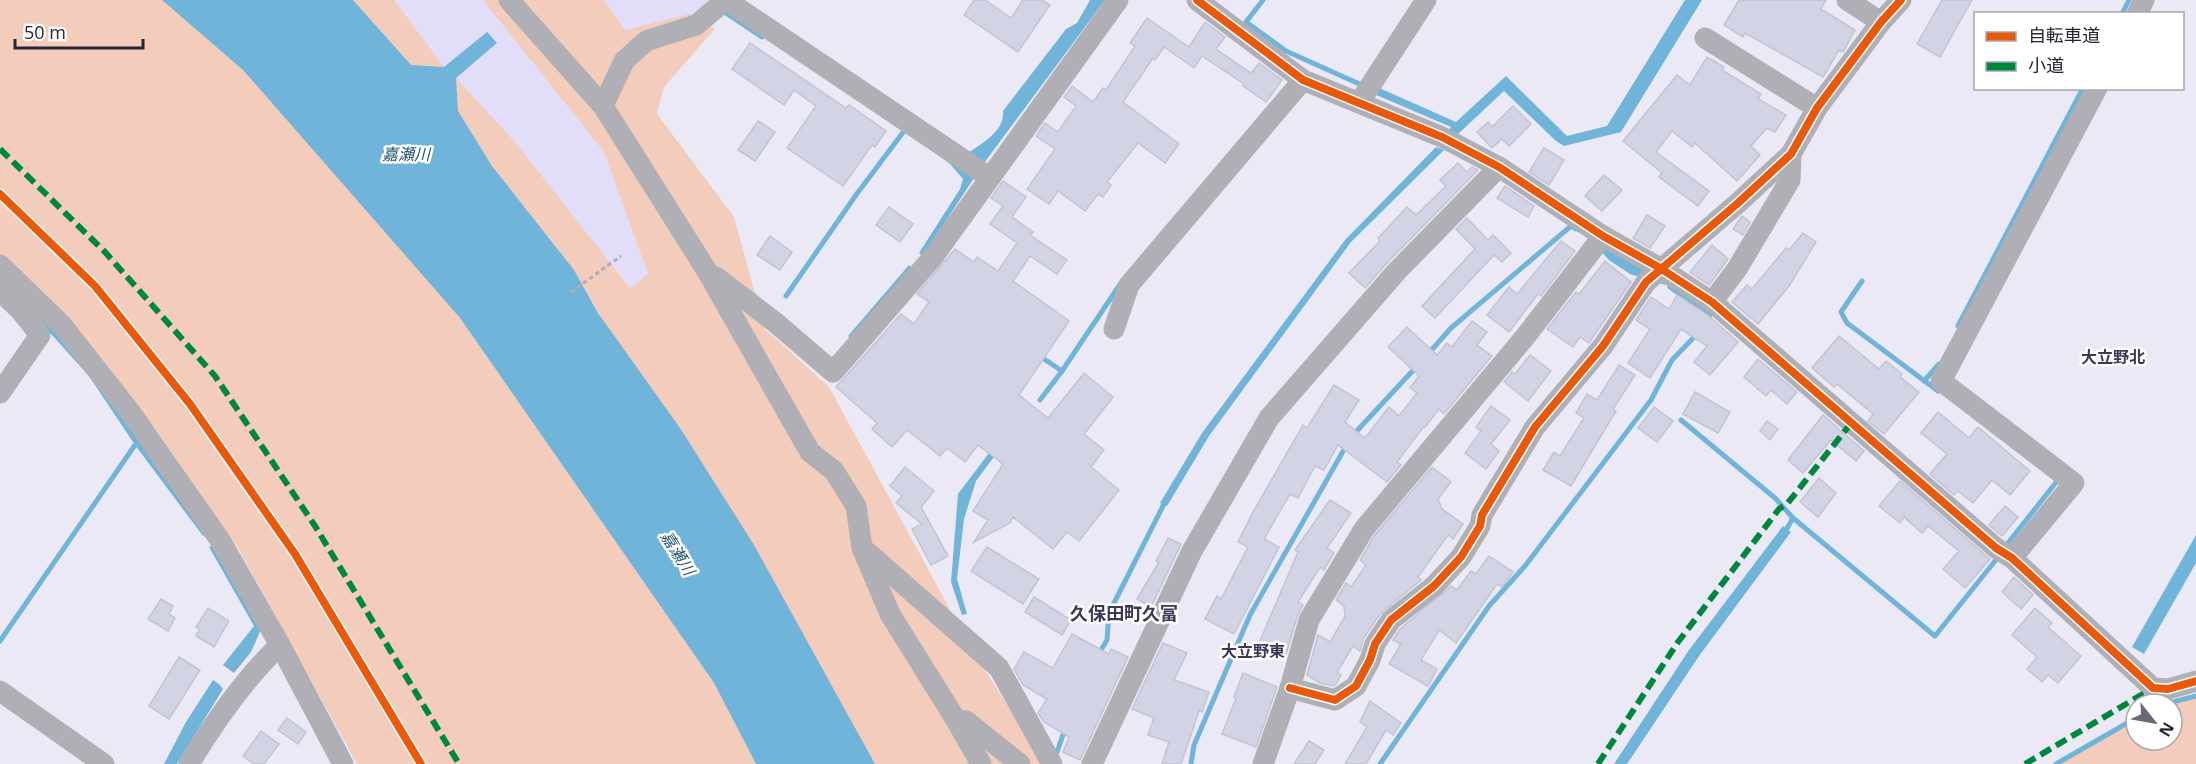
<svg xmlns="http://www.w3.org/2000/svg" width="2196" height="764" font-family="'Open Sans','Noto Sans JP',sans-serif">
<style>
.built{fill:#e2ddf9}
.green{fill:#f3ccbb}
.water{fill:#71b4d9}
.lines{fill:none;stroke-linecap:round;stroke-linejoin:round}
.stream{stroke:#71b4d9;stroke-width:5}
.building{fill:#d2d3e5;stroke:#c3c4d1;stroke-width:1.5}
.path{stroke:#b0aeb7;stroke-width:3;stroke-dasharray:4.5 3;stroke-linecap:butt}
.minor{stroke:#b0afb6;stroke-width:21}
.quiet{stroke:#00873e;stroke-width:6;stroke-dasharray:12 6;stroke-linecap:butt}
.cycleway-casing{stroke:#fff;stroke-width:11}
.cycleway{stroke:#e8590c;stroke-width:8}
.labels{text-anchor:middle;stroke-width:5;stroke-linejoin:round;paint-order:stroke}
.water-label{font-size:16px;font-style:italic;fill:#22556f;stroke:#fff}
.neighbourhood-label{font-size:16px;font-weight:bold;fill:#3e3758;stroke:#fff}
.quarter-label{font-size:18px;font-weight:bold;fill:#3e3758;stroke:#fff}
</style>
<rect width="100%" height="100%" fill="#ebe9f6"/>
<g class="built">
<polygon points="280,0 483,0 604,152 648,274 598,313"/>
<polygon points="604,0 711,0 708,5 690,14 624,30"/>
</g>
<g class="green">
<polygon points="0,0 173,0 243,70 460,318 714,683 756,764 357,764 238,548 157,431 61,321 0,258"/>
<polygon points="353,0 394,0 444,67 411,65"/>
<polygon points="483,0 604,0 625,30 690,14 715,29 664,87 657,114 734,217 765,329 829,387 971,648 1045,764 859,764 574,270 492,166 458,111 456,78 515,142 630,288 648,274 604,152"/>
<polygon points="2196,696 2196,764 2056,764 2136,718 2136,740 2172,740 2172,704 2165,704"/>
</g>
<g class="water">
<polygon points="162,0 353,0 411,65 444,67 487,32 497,43 456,78 458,111 492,166 574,270 598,313 680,428 754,545 875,764 756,764 714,683 460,318 243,70"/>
<path d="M 1090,0 L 1105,0 L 984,163 L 968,153 C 982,143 1005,131 1003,111 L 1066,29 L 1077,23 Z"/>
<polygon points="1685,0 1702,0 1621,132 1564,146 1556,141 1504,91 1457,135 1449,130 1451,127 1374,94 1377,87 1456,122 1506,76 1567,136 1607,126"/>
<polygon points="927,145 974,178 923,256 919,253 960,189 963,179 951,165"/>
<polygon points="1436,147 1444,150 1351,242 1209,436 1167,506 1160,503 1202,433 1345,240"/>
<polygon points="1586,235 1669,286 1630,274 1609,260"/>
<polygon points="909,265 913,269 855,343 848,336"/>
<polygon points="0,274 93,372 207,532 203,536 135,445 89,376 24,304 0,281"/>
<polygon points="992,449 996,454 976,481 964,519 957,579 967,614 962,615 951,582 958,494"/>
<polygon points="1783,526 1791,532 1699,656 1627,764 1614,764 1689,650"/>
<polygon points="2196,535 2196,563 2144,654 2132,647"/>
<polygon points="216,543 262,627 251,652 234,673 223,665 254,626 209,547"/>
<polygon points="213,680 219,684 223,689 177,764 164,764 186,722"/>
</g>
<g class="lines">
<g class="stream">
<polyline points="1263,0 1246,22 1286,51 1366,87"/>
<polyline points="726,13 762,37"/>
<polyline points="2122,14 2129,0"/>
<polyline points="1862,281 1841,312 1847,323 1938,391"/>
<polyline points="1670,287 1710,315 1707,322"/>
<polyline points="786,296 856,195 904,131"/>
<polyline points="1958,326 2083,88"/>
<polyline points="1428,354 1451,328 1571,226 1576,229"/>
<polyline points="1038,355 1062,371 1121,283"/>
<polyline points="1924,381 1939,364"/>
<polyline points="1040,400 1062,371"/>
<polyline points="1681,420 1775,498 1793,518 1935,636 1999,556"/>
<polyline points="1353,435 1418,365"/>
<polyline points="1783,535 1793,518"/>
<polyline points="2004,548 2058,480 2056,479"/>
<polyline points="0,641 135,445"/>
<polyline points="1098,655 1107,640 1109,613 1166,500"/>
<polyline points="2165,704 2196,696"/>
<polyline points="1057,752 1065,729"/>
<polyline points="1191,764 1194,745 1250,615 1346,446"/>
<polyline points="1380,764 1489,606 1525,566 1651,400 1672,360 1697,334"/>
<polyline points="2056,764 2136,718"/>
</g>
</g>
<g class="building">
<polygon points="974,0 985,0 1011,18 1023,0 1042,0 1050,5 1018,52 964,15"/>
<polygon points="1739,0 1826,0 1821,9 1855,30 1843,52 1839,50 1823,77 1745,33 1743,37 1724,25"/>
<polygon points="1942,0 1972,0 1940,57 1917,44"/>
<polygon points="1147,18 1189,47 1205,22 1225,37 1216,49 1251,73 1259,63 1282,80 1266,102 1243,86 1244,84 1202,56 1194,68 1164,47 1155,60 1153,58 1123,102 1179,144 1165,163 1138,143 1107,182 1111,185 1103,197 1098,194 1085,211 1058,191 1049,204 1027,189 1055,149 1036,136 1045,123 1058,132 1076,106 1064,97 1072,86 1093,102 1103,88 1106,90 1135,46 1130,43"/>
<polygon points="750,43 846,108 849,105 886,131 875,147 872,145 843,186 787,148 816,106 794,90 784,105 732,69"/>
<polygon points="1707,57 1724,67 1722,70 1761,94 1758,99 1786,115 1775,132 1767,128 1751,146 1760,155 1737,181 1695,143 1692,147 1672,131 1656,152 1709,191 1698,206 1659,177 1662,173 1623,141 1677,75 1690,85"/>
<polygon points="1513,106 1531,124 1509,146 1502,139 1492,148 1477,132 1488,122 1492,127"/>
<polygon points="758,121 775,132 755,161 738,150"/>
<polygon points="1544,148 1564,160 1549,185 1529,172"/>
<polygon points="1458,163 1467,172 1472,167 1478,170 1388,262 1365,288 1349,273 1380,241 1378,238 1407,207 1416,215 1446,186 1440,180"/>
<polygon points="1604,175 1622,190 1602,211 1585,196"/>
<polygon points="1003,181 1026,197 1012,217 1033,232 1030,235 1067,260 1057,274 1030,256 1013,281 1069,321 1019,395 1048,418 1084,373 1113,397 1084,434 1104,450 1091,467 1119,490 1079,541 1067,532 1053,549 1013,517 1010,523 974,542 988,520 973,511 1003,464 978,445 965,462 947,448 940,456 907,430 892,447 872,429 877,423 836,387 901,314 914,324 929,302 917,294 955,249 974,262 977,257 998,271 1017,243 990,224 1003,206 991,198"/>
<polygon points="1505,186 1534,206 1528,217 1497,198"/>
<polygon points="889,207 913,224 900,242 876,225"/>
<polygon points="1647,215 1665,226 1650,248 1633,238"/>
<polygon points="1742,216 1750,222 1743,235 1733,229"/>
<polygon points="1467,218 1488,240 1493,235 1511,253 1502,262 1494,255 1435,318 1422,306 1475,249 1456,229"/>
<polygon points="1803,233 1816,242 1789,286 1758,324 1732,302 1747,285 1752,289 1786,248 1789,250"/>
<polygon points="770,236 792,252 780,270 757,255"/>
<polygon points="1561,241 1575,251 1541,296 1538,294 1509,332 1487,315 1509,287 1517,294"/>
<polygon points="1712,245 1728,259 1709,285 1690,272"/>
<polygon points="1605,261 1631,282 1589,343 1580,337 1573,347 1547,329 1576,292 1579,294"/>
<polygon points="1677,295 1708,315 1738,342 1710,375 1694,362 1707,346 1681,329 1650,378 1628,363 1650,329 1636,320 1651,297 1669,309"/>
<polygon points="1472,321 1487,332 1477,345 1492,356 1444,414 1439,409 1425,427 1424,426 1397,462 1401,465 1387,482 1338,445 1324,470 1315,466 1298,498 1290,494 1264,539 1279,547 1234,634 1205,619 1217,596 1221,599 1248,547 1238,542 1252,514 1303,425 1307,428 1334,385 1359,400 1345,422 1365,438 1389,407 1399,416 1417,393 1410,388 1419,376 1388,347 1407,327 1437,355 1447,343 1452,347"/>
<polygon points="1839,336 1879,369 1886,361 1902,374 1900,377 1919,392 1884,434 1868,421 1873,414 1837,384 1834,387 1812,368"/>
<polygon points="1530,355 1551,371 1528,401 1504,382 1512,372 1515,374"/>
<polygon points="1758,359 1797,392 1787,404 1771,390 1766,396 1744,377"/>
<polygon points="1619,365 1635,375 1613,409 1616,411 1571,486 1543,470 1554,452 1560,456 1584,418 1576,413 1587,394 1597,400"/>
<polygon points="1695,392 1730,412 1718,433 1683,414"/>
<polygon points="1491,406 1510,420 1491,444 1499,451 1486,469 1465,453 1481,431 1476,427"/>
<polygon points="1654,407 1673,421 1657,442 1638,428"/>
<polygon points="1938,412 1969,438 1978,427 2030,471 2010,495 1992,480 1973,503 1958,491 1954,495 1930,474 1947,454 1921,433"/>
<polygon points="1823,415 1864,451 1856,461 1831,440 1803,473 1788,460"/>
<polygon points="1767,421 1778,429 1770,440 1760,431"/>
<polygon points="905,467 934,491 921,507 948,556 931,565 912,529 922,524 896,503 902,496 890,486"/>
<polygon points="1432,467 1451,482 1438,499 1442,509 1463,524 1453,539 1448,535 1418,577 1421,580 1381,613 1364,637 1360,651 1353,646 1337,672 1341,675 1336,684 1333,686 1320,683 1307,675 1318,635 1330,642 1345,616 1344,606 1336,600 1346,583 1351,587 1366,565 1360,560 1374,536"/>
<polygon points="1819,478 1836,493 1818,517 1800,502"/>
<polygon points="1900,481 1990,559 1965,588 1943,569 1959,551 1928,526 1922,533 1904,517 1900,523 1879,506"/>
<polygon points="1330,500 1351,513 1327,548 1334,553 1324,570 1320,567 1298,602 1303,605 1297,617 1286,655 1259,643 1298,552 1295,550"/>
<polygon points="2005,506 2018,517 2002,536 1989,525"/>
<polygon points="1168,538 1181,544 1151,607 1137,599 1159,562 1156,561"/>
<polygon points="987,547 1039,579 1023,604 971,571"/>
<polygon points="1489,556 1513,572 1502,587 1497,584 1456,643 1439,630 1421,660 1437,669 1428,686 1389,664 1401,644 1393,640 1400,629 1451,586 1457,590 1471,571 1476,574"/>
<polygon points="2014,577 2033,595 2021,609 2002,592"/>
<polygon points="1034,597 1071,620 1062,635 1025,612"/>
<polygon points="161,599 173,606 169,614 175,618 168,631 148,619"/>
<polygon points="208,608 229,621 214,647 196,636 200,629 196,627"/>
<polygon points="2035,608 2052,623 2048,627 2081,656 2058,683 2048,675 2042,682 2027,669 2037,657 2012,635"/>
<polygon points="1072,634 1109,654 1111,649 1128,657 1080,760 1063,752 1069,737 1044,722 1038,713 1047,699 1023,685 1014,669 1024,652 1053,668"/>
<polygon points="1163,643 1187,653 1174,680 1209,692 1202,712 1199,711 1181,764 1162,764 1169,742 1148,735 1154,718 1132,709"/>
<polygon points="179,657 200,670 169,719 149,706"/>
<polygon points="1243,673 1277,687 1256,747 1222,734 1236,698 1234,697"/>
<polygon points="1370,701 1401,723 1393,735 1386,730 1366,764 1345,764 1367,727 1360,722"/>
<polygon points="287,718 306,732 298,744 278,730"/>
<polygon points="261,731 279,744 264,764 254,764 243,756"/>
<polygon points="1309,741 1324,750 1315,764 1294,764"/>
</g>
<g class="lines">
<polyline class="path" points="571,292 621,256"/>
<g class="minor">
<polyline points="509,0 603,106 707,271 810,452 834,471 856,506 862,548 890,614 956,720 981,764"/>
<polyline points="726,0 989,177"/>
<polyline points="1197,0 1303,80 1442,137 1499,167 1603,236 1660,268 1712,302 1996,548 2012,558 2153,688 2168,689 2196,681"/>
<polyline points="1847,0 1881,22"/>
<polyline points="2137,14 2144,0"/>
<polyline points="1705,38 1817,108"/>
<polyline points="1359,103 1426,0"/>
<polyline points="603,106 624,61 646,41 696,25 726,0"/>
<polyline points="0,265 61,324 131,413 220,540 280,645 343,764"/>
<polyline points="716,277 776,323 833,372 933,257 1118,0"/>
<polyline points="0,291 20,310 40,335 0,393"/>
<polyline points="1712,302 1737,269 1790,180 1791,154"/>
<polyline points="1114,329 1129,285 1303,80"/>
<polyline points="867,552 999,668 1052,764"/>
<polyline points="2012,558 2074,483 1941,381 2097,88"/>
<polyline points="1290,688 1335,700 1356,686 1370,660 1375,644 1391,620 1434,586 1461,557 1480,526 1482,515 1535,427 1603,346 1646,282 1738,203 1791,154 1817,108 1881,22 1901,0"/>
<polyline points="0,691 104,764"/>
<polyline points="957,720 966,721 1020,764"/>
<path d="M 189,764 C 215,721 244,679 280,645"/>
<polyline points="1092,764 1192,551 1269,418 1397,271 1499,167"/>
<polyline points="1263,764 1290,688 1309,620 1364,529 1525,337 1603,236"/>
</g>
<g class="quiet">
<polyline points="0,149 105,252 215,376 315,526 459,764"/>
<polyline points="1598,764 1678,642 1779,509 1787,504 1852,422"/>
<polyline points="2025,764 2153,688"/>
</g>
<defs>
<g id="cycleway">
<polyline points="1197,0 1303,80 1442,137 1499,167 1603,236 1660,268 1712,302 1996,548 2012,558 2153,688 2168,689 2196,681"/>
<polyline points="0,194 95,286 190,404 295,554 421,764"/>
<polyline points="1290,688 1335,700 1356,686 1370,660 1375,644 1391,620 1434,586 1461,557 1480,526 1482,515 1535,427 1603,346 1646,282 1738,203 1791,154 1817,108 1881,22 1901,0"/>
</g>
</defs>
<use href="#cycleway" class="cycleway-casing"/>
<use href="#cycleway" class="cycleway"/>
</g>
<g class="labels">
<g class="water-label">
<text x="406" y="160">嘉瀬川</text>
<text transform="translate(678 553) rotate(58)" y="6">嘉瀬川</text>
</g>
<g class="neighbourhood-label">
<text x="2113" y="363">大立野北</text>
<text x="1253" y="657">大立野東</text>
</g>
<g class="quarter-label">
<text x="1124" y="620">久保田町久富</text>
</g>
</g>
<rect x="1974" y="12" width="210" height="78" fill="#ffffff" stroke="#a8a7ad" stroke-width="1.5"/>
<rect x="1986" y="32" width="30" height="9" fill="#e8590c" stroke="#a8a7ad" stroke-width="1.5"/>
<text x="2028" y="42" font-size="18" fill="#262332">自転車道</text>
<rect x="1986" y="62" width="30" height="9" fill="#00873e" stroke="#a8a7ad" stroke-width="1.5"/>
<text x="2028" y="72" font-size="18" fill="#262332">小道</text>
<g transform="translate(2154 722) rotate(121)"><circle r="28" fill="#ffffff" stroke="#a8a7ad" stroke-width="1.5"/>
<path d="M0-4.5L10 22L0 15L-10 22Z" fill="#6b6877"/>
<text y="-9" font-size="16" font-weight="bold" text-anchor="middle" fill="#262332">N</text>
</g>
<path d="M15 39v9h128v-9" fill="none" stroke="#262332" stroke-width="3"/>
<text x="24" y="39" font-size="18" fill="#262332" stroke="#ffffff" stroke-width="4.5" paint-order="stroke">50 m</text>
</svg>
